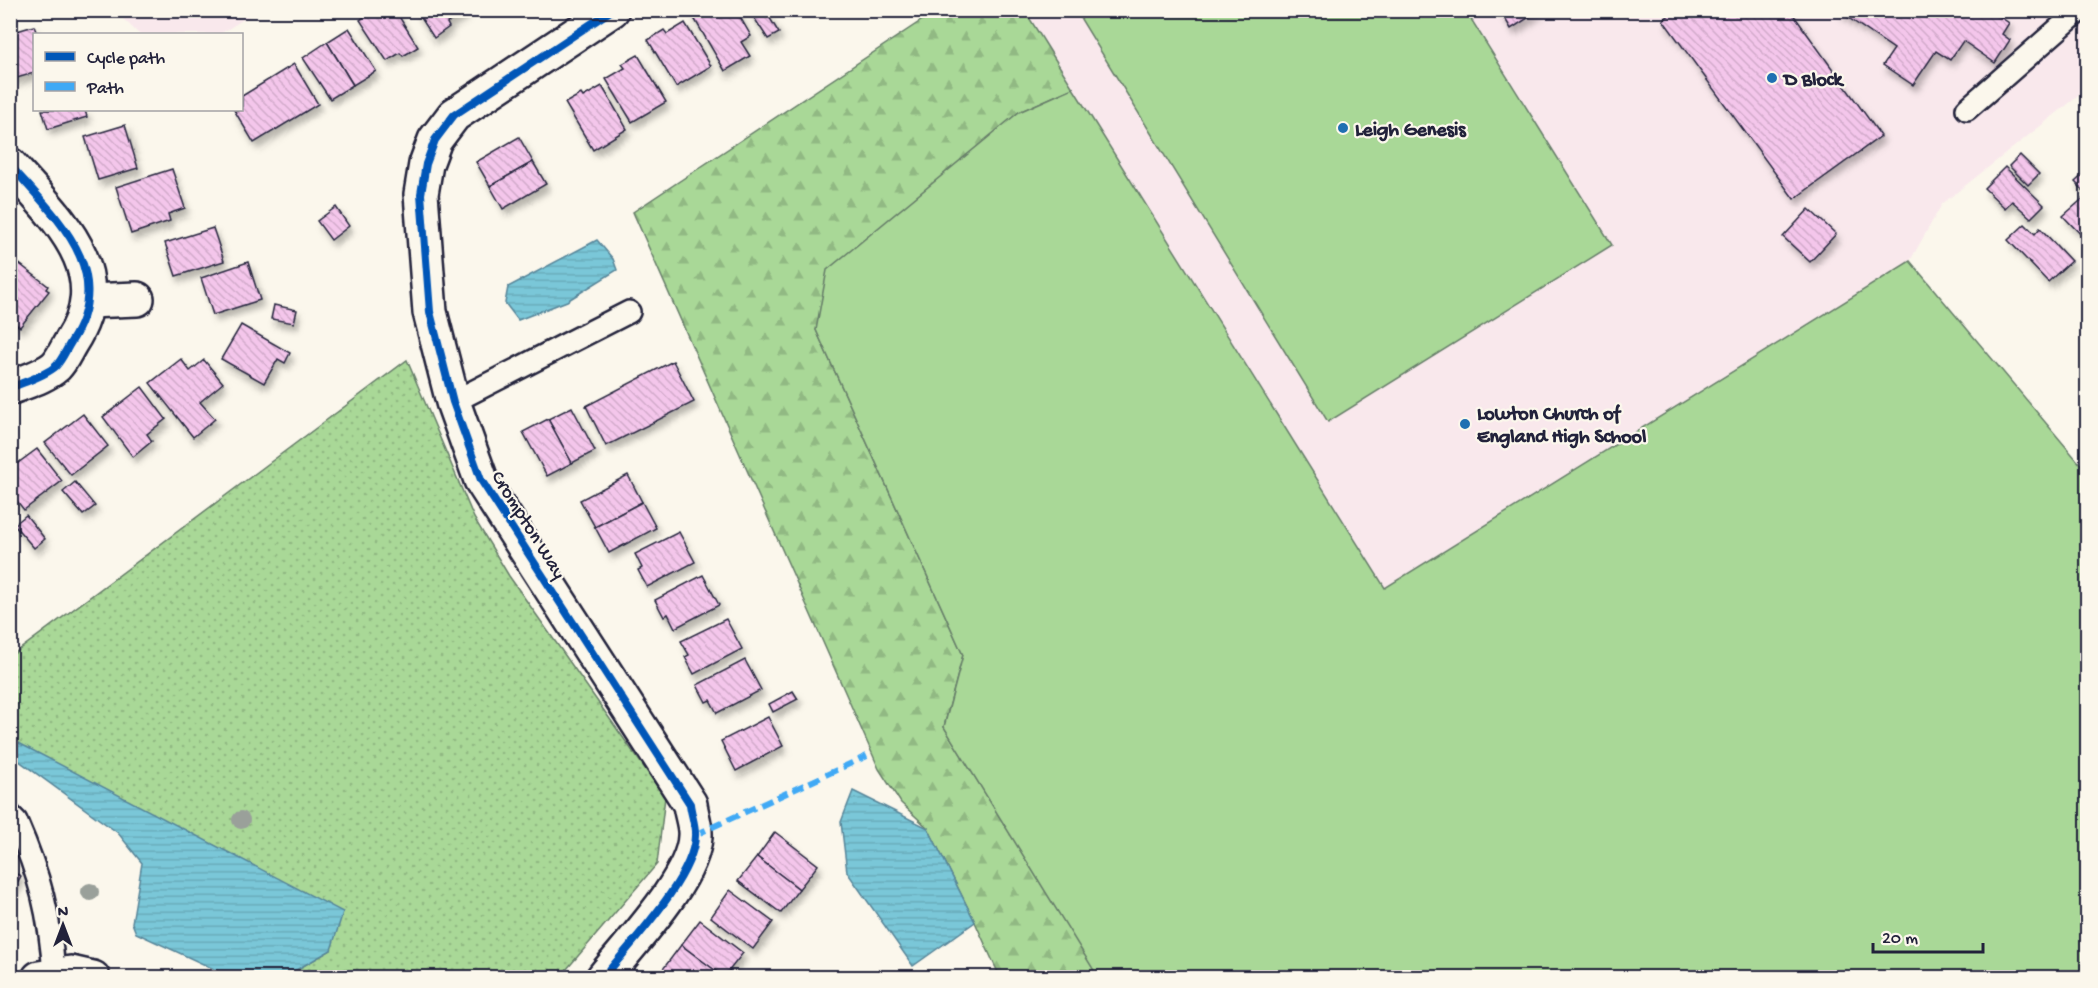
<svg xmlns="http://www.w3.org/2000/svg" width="2098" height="988" font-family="'Gochi Hand',sans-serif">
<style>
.built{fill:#f9e8ec}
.grass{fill:url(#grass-dots);stroke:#667d69;stroke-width:1.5}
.forest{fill:url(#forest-firs);stroke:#667d69;stroke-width:1.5}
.park{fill:#a9d897;stroke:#667d69;stroke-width:1.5}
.water{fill:url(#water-rules);stroke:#578599;stroke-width:1.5}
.building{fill:url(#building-back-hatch);stroke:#22223b;stroke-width:1.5;filter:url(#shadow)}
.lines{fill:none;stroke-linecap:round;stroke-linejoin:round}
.service-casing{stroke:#22223b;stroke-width:26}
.minor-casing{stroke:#22223b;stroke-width:38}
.service{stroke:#fbf7ec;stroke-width:21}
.minor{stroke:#fbf7ec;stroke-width:33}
.quiet{stroke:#3fa9f5;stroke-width:6;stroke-dasharray:12 6;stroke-linecap:butt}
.cycleway-casing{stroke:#fbf7ec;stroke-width:11}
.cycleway{stroke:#0057b8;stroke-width:8}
.tree{fill:#9aa09a}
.poi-dot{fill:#1f6fb2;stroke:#fbf7ec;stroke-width:2}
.labels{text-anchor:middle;stroke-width:4.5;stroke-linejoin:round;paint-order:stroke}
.poi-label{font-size:20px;font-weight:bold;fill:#22223b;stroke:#fbf7ec;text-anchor:start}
.street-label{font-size:20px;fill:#22223b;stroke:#fbf7ec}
</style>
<defs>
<pattern id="grass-dots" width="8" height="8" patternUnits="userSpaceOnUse" patternTransform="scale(1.5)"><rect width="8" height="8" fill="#a9d897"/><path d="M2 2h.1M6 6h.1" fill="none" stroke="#91b983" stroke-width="1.8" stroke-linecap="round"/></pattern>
<pattern id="forest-firs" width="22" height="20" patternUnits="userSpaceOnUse" patternTransform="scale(1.5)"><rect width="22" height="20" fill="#a9d897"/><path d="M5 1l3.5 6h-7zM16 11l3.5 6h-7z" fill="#91b983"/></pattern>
<pattern id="water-rules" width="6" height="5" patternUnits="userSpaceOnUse" patternTransform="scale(1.5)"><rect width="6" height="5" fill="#7ac7d8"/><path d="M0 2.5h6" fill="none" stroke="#69abba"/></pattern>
<pattern id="building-back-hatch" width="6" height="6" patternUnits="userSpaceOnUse" patternTransform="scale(1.5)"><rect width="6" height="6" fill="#f4c6eb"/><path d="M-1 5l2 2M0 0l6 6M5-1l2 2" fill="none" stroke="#d1aaca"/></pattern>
<filter id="shadow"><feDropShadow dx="3.5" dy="6" stdDeviation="3" flood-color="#0004"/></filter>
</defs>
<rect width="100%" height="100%" fill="#fbf7ec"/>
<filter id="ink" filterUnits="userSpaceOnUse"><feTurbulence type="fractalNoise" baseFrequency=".0167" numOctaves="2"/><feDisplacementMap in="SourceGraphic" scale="12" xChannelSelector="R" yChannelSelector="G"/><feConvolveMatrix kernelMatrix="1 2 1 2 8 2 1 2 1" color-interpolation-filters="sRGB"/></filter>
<g filter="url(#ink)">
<g class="built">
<polygon points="115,11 257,11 220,34 139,34"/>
<polygon points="1025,11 2087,11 2087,89 1942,204 1910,261 1385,588"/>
</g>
<polygon class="grass" points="407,360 474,518 509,576 665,797 657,864 560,977 284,977 331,950 11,739 11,656"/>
<polygon class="forest" points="936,11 1025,11 1073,88 1019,112 816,330 963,655 944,727 1099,977 1000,977 975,922 928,828 901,803 879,769 633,212"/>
<g class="park">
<polygon points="1076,11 1466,11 1612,245 1328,422"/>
<polygon points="1073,88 1385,588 1910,261 2087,472 2087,977 1098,977 944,727 963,655 816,330 827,270 1019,112"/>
</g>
<g class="water">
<polygon points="597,240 613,259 617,270 567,301 518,320 505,303 508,287"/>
<polygon points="11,739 343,912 331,950 284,977 231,977 136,933 132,923 142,863 118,833 11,755"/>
<polygon points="853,791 928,828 975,922 913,966 847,872 841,822"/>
</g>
<g class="building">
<polygon points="374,10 395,10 418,47 403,56 400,53 387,61 360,20"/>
<polygon points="416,10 464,10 465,12 447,23 449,27 434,38"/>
<polygon points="696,10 736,10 751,36 741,42 750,56 725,71 691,13"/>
<polygon points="749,10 765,10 779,33 768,39"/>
<polygon points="1500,10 1540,10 1511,29"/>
<polygon points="1676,10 1790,10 1881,136 1794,199 1663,20"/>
<polygon points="1837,10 1990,10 2009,23 2002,34 2010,40 1995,63 1963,41 1950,60 1936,51 1913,85 1883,65 1894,49"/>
<polygon points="685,23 711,66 676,87 648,40 664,30 667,34"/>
<polygon points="34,26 37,34 34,34 34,73 10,80 10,33"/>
<polygon points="349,28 376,71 353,85 327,42"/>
<polygon points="327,42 353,85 330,99 303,58"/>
<polygon points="638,55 666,102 632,122 606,79 625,68 622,64"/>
<polygon points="294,64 318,104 254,143 234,110 242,110 242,96"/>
<polygon points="602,86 627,129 593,150 565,103 581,94 583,97"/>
<polygon points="42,110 85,110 87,117 48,129"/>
<polygon points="125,125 138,168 98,180 85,137"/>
<polygon points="519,137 533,162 490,186 476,162"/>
<polygon points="2020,155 2039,174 2028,185 2009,166"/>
<polygon points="533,162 546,184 503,209 490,186"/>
<polygon points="2005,167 2044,205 2031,218 2012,201 2005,208 1984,188"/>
<polygon points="172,169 185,208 168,214 170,221 131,234 116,187"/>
<polygon points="2088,170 2088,195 2075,182"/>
<polygon points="2087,195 2088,195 2088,242 2063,216"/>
<polygon points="336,207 349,226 331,240 317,221"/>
<polygon points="1809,209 1836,234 1810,262 1783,237"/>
<polygon points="2025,224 2035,234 2040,228 2071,261 2048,282 2008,240"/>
<polygon points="213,228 224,261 176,276 165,243"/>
<polygon points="17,262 48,286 46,289 49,291 20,327 10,320 10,269"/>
<polygon points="248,262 260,300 213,315 201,278"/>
<polygon points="274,305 297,310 294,323 271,319"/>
<polygon points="241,325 290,353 285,363 278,359 264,383 221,359"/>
<polygon points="181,359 190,371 204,360 223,383 200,402 215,419 193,437 150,383"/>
<polygon points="673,361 694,402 606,446 586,406"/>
<polygon points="142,387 166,419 147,434 152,441 133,457 103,417"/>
<polygon points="572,407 595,451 572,463 548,419"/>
<polygon points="83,414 108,446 71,475 45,443"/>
<polygon points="548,419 572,463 547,476 523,432"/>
<polygon points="37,449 62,481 24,510 10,492 10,469"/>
<polygon points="628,475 642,502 595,527 580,500"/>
<polygon points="75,482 95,506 83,515 63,492"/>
<polygon points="642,502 656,528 609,553 595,527"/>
<polygon points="26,515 45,539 34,548 14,525"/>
<polygon points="679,532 695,562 647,587 638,570 642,568 635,554"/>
<polygon points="703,575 719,605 675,628 668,614 664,617 655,600"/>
<polygon points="726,619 742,649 694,674 685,657 689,655 681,641"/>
<polygon points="745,660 761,690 717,713 710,700 706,702 697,685"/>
<polygon points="793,691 798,699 773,712 769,704"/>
<polygon points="768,717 783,746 736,771 721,741"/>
<polygon points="775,832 818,865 799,889 757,857"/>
<polygon points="757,857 799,889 781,913 738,881"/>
<polygon points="10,871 21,876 10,895"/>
<polygon points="730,890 773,922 753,949 711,917"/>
<polygon points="700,920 743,953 724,977 681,945"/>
<polygon points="681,945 724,977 674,978 663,969"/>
</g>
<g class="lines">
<defs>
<g id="service">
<polyline points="1967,109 2080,10"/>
<polyline points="453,402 629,312"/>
<path d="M 10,815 L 16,821 C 40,876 50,914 54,974"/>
</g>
<g id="minor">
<path d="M 10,165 C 55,217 118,270 71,342 C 66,350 62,360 56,366 C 45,376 24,382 10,388"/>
<polyline points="88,301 137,299"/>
<polyline points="39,978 71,973 93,978"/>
<path d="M 603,978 C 630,944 694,878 695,836 C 696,826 691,814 690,804 L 481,480 L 453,402 L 430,312 L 421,194 L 426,164 L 435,140 L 454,115 L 612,10"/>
</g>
</defs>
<use href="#service" class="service-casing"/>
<use href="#minor" class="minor-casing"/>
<use href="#service" class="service"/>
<use href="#minor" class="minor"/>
<polyline class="quiet" points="695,835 867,756"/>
<defs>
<g id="cycleway">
<path d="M 10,165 C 55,217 118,270 71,342 C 66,350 62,360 56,366 C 45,376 24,382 10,388"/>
<path d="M 603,978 C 630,944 694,878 695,836 C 696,826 691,814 690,804 L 481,480 L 453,402 L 430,312 L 421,194 L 426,164 L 435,140 L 454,115 L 612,10"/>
</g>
</defs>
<use href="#cycleway" class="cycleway-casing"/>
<use href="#cycleway" class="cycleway"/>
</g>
<g class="tree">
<circle cx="241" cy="820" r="9"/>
<circle cx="90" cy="892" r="9"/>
</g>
</g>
<g class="poi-dot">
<circle cx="1772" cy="78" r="6"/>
<circle cx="1343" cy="128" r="6"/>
<circle cx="1465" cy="424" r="6"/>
</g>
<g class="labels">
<g class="poi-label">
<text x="1784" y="85">D Block</text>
<text x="1355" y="135">Leigh Genesis</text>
<text x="1477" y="419">Lowton Church of<tspan x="1477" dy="23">England High School</tspan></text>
</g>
<g class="street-label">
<text transform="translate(530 524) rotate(58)" y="7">Crompton Way</text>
</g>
</g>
<rect width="2098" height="988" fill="none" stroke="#fbf7ec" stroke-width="36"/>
<rect x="18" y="18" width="2062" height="952" fill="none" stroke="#22223b" stroke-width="2" filter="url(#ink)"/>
<rect x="33" y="33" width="210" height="78" fill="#fbf7ec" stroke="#a4a2a5" stroke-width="1.5"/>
<rect x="45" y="52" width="30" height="9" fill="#0057b8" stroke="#a4a2a5" stroke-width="1.5"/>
<text x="87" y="63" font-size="18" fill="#22223b">Cycle path</text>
<rect x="45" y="82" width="30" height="9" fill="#3fa9f5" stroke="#a4a2a5" stroke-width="1.5"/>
<text x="87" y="93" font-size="18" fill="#22223b">Path</text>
<g transform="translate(63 925)" stroke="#fbf7ec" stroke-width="4.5" paint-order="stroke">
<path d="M0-4.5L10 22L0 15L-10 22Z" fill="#22223b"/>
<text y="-9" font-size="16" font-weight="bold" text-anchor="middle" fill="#22223b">N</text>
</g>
<path d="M1873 943v9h110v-9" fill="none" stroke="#22223b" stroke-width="3"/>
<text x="1882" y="943" font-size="18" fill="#22223b" stroke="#fbf7ec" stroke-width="4.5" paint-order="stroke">20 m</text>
</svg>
